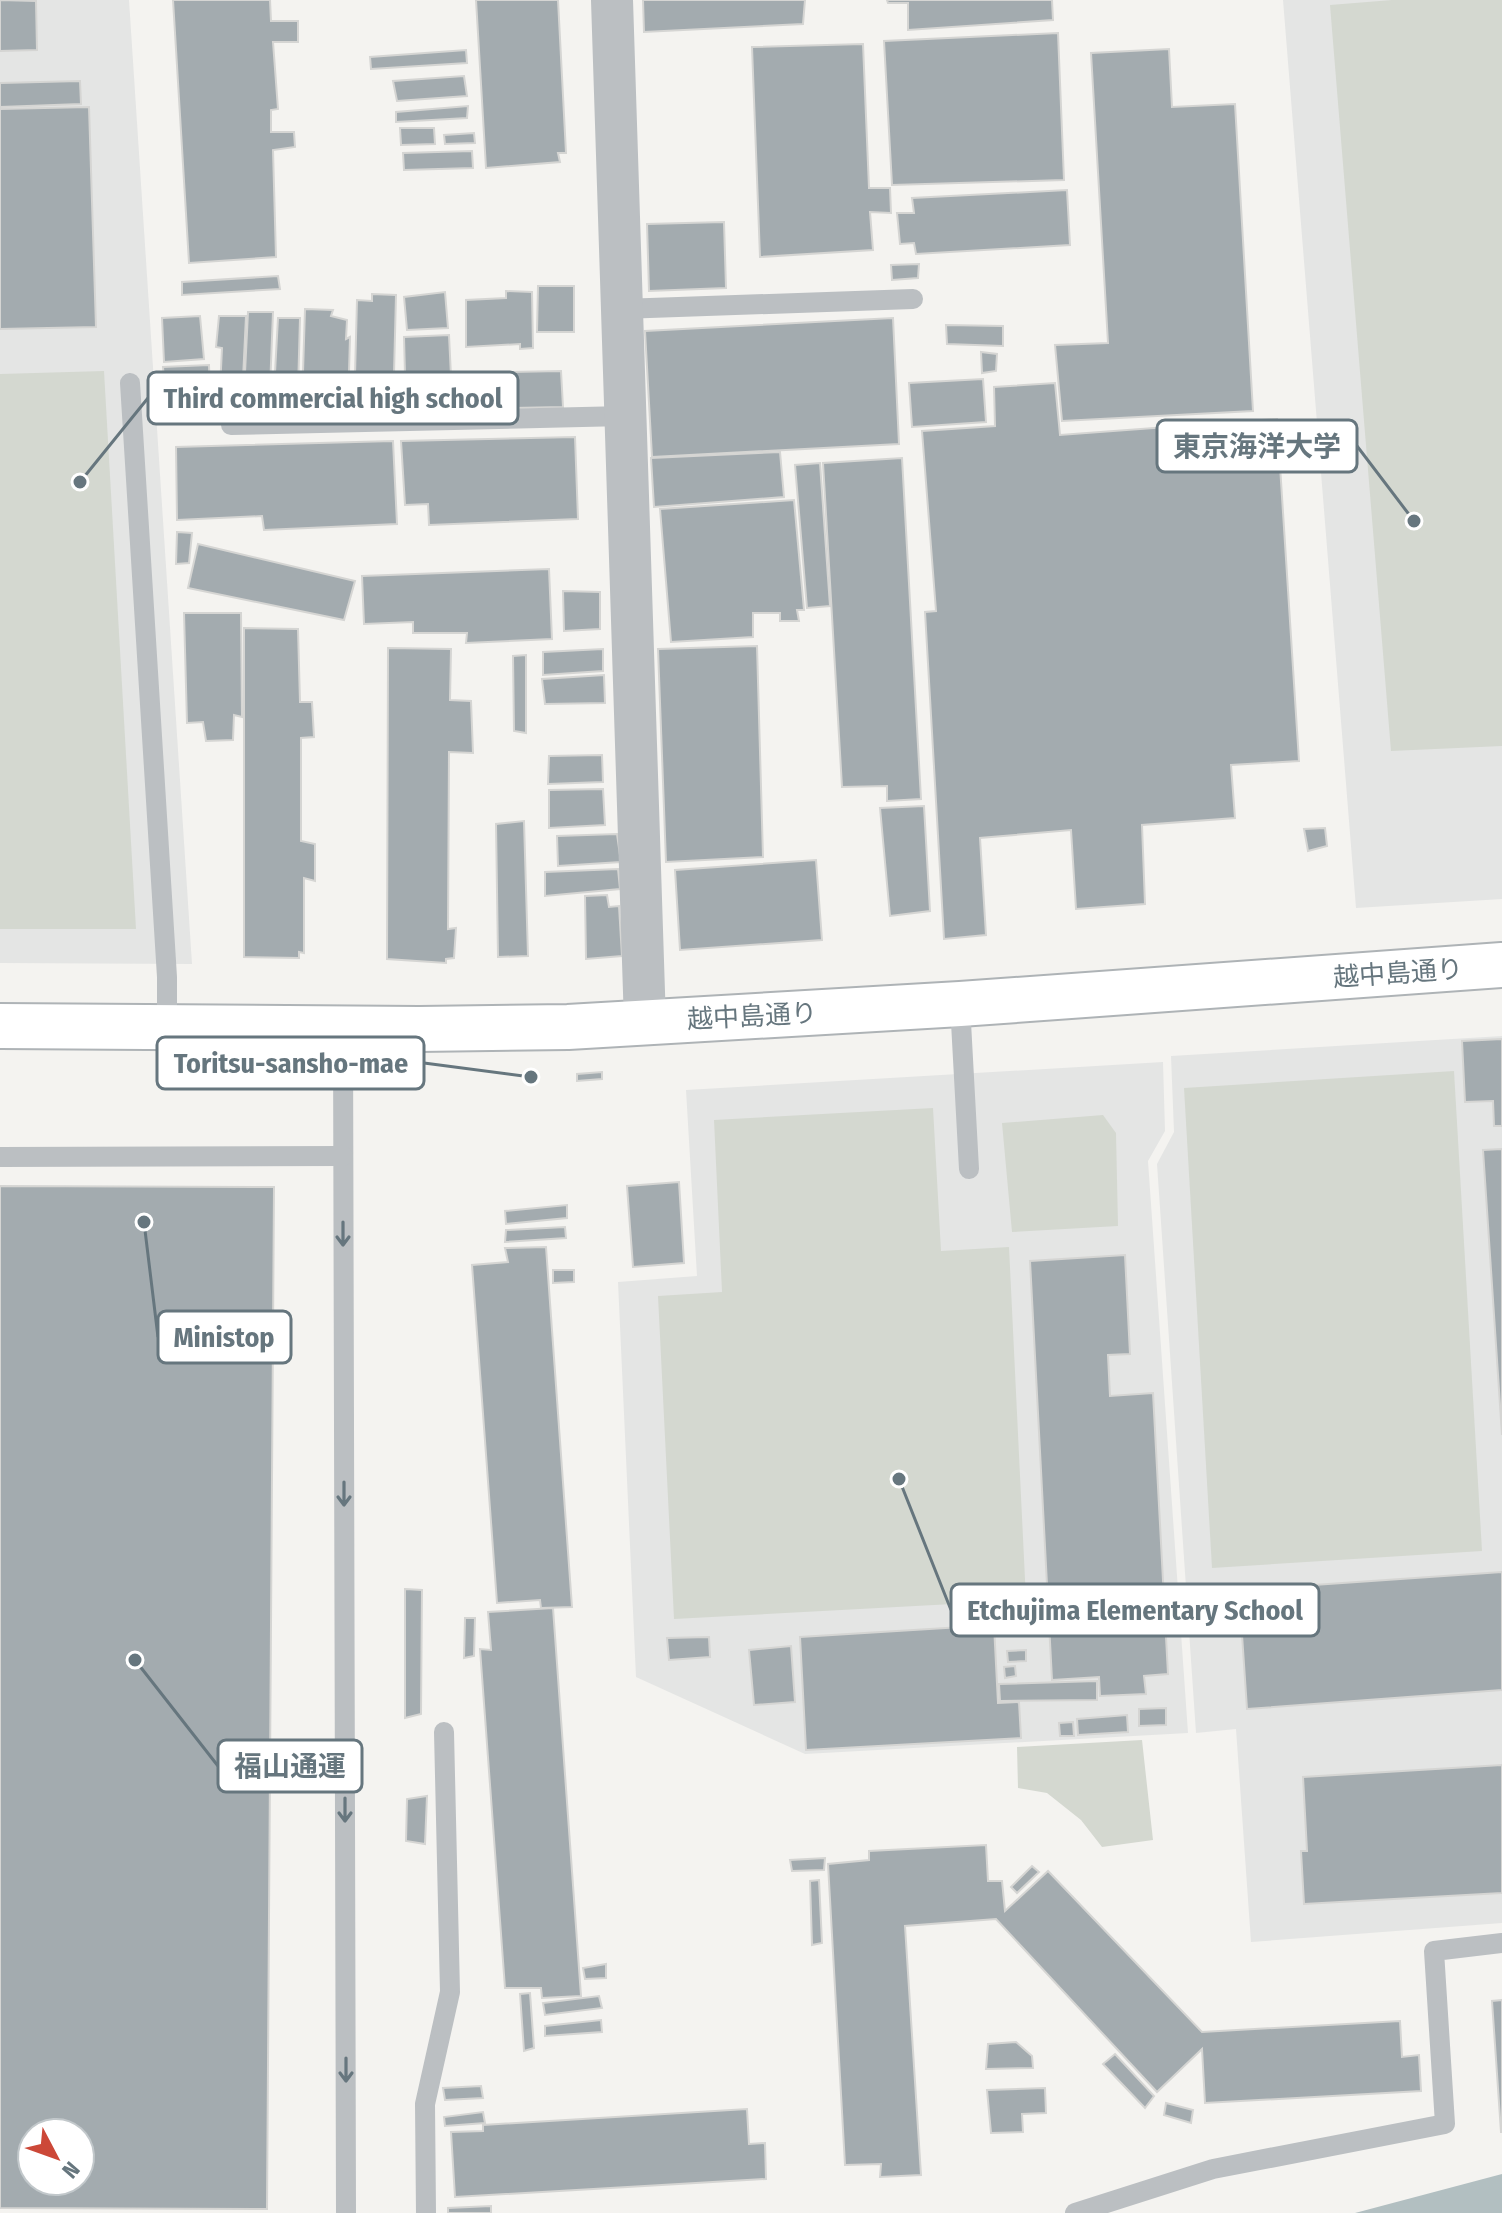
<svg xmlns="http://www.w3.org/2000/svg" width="1502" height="2213" font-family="'Fira Sans Condensed','Noto Sans JP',sans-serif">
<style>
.built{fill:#e4e5e4}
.green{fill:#d4d8d0}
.water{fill:#b2bfc1}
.building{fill:#a3abaf;stroke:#d5d5d3;stroke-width:2;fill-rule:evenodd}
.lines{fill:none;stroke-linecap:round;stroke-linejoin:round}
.secondary-casing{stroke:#aeb3b6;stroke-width:48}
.lane{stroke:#bbbfc2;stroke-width:20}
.street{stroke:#bbbfc2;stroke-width:42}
.secondary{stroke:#fff;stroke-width:44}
.oneway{stroke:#66767e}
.labels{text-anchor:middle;stroke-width:8;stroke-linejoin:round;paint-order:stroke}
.street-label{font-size:26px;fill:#66767e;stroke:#fff}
.leader{fill:none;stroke:#66767e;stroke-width:3}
.callout-dot{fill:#66767e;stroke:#fff;stroke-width:3}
.callout{fill:#fff;stroke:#66767e;stroke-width:3}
.callout-label{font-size:28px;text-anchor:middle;font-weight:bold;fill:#66767e}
</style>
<rect width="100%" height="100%" fill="#f4f3f0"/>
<g class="built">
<polygon points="0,0 129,0 192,964 0,963"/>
<polygon points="1283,0 1502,0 1502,899 1356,908"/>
<polygon points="1502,1036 1502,1923 1251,1942 1236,1729 1196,1733 1157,1164 1174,1132 1171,1056"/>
<polygon points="1163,1062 1165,1131 1148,1161 1188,1733 805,1754 636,1677 618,1282 697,1276 686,1090"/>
</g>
<g class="green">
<polygon points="1392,0 1502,0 1502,746 1391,751 1330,5"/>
<polygon points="104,371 136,929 0,929 0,374"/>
<polygon points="1454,1071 1482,1551 1212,1568 1184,1088"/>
<polygon points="933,1108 941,1251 1009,1247 1026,1600 674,1619 658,1296 722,1292 714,1120"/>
<polygon points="1103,1115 1116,1133 1118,1226 1012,1232 1002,1123"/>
<polygon points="1142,1740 1153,1840 1102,1847 1081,1820 1047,1793 1018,1788 1017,1747"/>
</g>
<polygon class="water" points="1502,2174 1502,2213 1355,2213"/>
<g class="building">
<polygon points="0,0 36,1 37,50 0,51"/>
<polygon points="173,0 270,0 271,21 298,21 298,42 273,42 278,109 271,110 271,132 294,132 295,147 273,150 276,257 189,263"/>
<polygon points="476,0 558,0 566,153 558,153 560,162 486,168"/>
<polygon points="643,0 805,0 803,24 644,32"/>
<polygon points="887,0 1052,0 1053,20 908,30 908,3 888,3"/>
<polygon points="1058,33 1064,180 892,185 884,41"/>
<polygon points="863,44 869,188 890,188 891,213 870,212 873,250 760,257 752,47"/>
<polygon points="1169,49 1172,107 1235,104 1253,411 1062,421 1055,345 1108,343 1091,53"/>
<polygon points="466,50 467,63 371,69 370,57"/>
<polygon points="464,76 467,96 397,101 393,81"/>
<polygon points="80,81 81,104 0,107 0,83"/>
<polygon points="468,106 467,118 396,122 396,112"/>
<polygon points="89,107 96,327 0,329 0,109"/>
<polygon points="400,128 434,128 435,144 401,145"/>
<polygon points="474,133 475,143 445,144 444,135"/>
<polygon points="472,151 473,168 404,170 403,153"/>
<polygon points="1067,190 1070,245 916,254 914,243 900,244 897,213 914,213 912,198"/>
<polygon points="724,222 726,288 649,291 647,224"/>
<polygon points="919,264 918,278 892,280 891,265"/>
<polygon points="278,276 280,289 182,295 182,282"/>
<polygon points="538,286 574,286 574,332 537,332"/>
<polygon points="506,291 532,292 533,348 520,349 520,344 466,347 466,300 506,298"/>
<polygon points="445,292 448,328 407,330 404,297"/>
<polygon points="372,294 396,295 394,374 355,375 357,300 372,301"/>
<polygon points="305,309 333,310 331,316 347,320 346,339 350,337 348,407 302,404"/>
<polygon points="248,312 273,312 269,414 243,413"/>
<polygon points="200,316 204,359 164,362 162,318"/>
<polygon points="219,316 246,316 242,400 228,401 228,390 220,389 222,348 216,347"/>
<polygon points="278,318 300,318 298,390 274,391"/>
<polygon points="893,318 899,444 652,457 645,331"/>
<polygon points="946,325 1003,326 1003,346 947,344"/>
<polygon points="449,335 452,397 441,397 440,412 406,412 404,337"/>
<polygon points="981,352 997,354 996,371 982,373"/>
<polygon points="209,365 210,396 202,397 202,404 166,406 163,367"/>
<polygon points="561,371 563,407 512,408 510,372"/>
<polygon points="983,379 986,422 912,427 909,383"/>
<polygon points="1055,383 1060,435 1277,419 1299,761 1231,765 1235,818 1142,825 1145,904 1076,909 1071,830 980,838 986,935 944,939 925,612 936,611 922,431 995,426 994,387"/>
<polygon points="575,437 578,519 429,525 428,504 405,505 401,441"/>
<polygon points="393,441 397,524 264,530 262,516 177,520 176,447"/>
<polygon points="780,452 784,497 654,507 651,458"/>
<polygon points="902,458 921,799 887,801 887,786 842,787 823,463"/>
<polygon points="820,463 830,606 807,608 795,465"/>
<polygon points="794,500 804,610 797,610 799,621 780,621 780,613 753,613 753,637 671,642 660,509"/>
<polygon points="177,532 192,533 189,563 176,564"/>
<polygon points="198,544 355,581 344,620 188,588"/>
<polygon points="549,569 552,639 466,643 467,633 413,633 413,622 364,624 362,576"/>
<polygon points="563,591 600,592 600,629 564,631"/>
<polygon points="184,613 241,613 242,717 234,715 233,740 206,741 203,722 187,723"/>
<polygon points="244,628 298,629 300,702 312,702 314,737 301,738 301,841 315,844 315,881 304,878 304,953 299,952 299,958 244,957"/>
<polygon points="757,646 763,857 666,862 658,649"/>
<polygon points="388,648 451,649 450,700 471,701 473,753 449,752 448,929 456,928 454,958 446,959 446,963 387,959"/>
<polygon points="603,649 603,671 543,675 543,652"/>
<polygon points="526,655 526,733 514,731 513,656"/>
<polygon points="604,675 605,703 545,704 542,679"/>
<polygon points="602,755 603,782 548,784 549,756"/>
<polygon points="603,789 605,825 549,828 549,790"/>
<polygon points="924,806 930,911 890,916 880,808"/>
<polygon points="524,821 528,956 498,957 496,824"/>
<polygon points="1325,828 1327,846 1308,851 1304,829"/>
<polygon points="617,834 621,862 558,866 557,836"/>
<polygon points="816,860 822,940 680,950 675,870"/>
<polygon points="618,869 620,889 545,896 545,872"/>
<polygon points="607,895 609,907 619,906 622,956 586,959 585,896"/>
<polygon points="1502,1039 1502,1126 1494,1126 1493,1101 1465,1102 1462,1041"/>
<polygon points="602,1072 602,1079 577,1081 577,1074"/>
<polygon points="1502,1149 1502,1435 1483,1150"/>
<polygon points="679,1182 684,1263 633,1267 627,1186"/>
<path d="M 0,1186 L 274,1187 L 267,2209 L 0,2208 ZM 32,2133 L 80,2133 L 80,2181 L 32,2181 Z"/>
<polygon points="567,1205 567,1218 506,1224 505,1211"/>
<polygon points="565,1227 566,1238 505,1242 506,1230"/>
<polygon points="546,1247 572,1607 541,1608 540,1600 497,1603 472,1265 508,1262 505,1248"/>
<polygon points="1125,1255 1130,1354 1108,1355 1110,1396 1153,1393 1168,1674 1144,1676 1146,1694 1100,1696 1099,1677 1052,1680 1030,1261"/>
<polygon points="553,1270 574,1270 574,1282 553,1283"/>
<polygon points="1502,1572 1502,1690 1247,1709 1239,1590"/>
<polygon points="405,1589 422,1590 421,1714 405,1718"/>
<polygon points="553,1608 581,1996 542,1998 541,1988 505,1988 480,1649 491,1650 488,1612"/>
<polygon points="465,1618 475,1618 474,1656 464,1658"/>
<polygon points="994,1625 998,1703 1019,1702 1021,1738 806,1750 800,1637"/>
<polygon points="709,1637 710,1657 669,1660 667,1638"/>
<polygon points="791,1646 795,1702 754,1705 749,1650"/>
<polygon points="1026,1650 1026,1661 1008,1662 1007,1651"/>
<polygon points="1015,1666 1016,1676 1005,1678 1004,1667"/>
<polygon points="1097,1681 1097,1700 1000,1701 999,1684"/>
<polygon points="1166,1708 1166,1725 1139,1726 1139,1709"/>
<polygon points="1127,1715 1128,1732 1078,1735 1077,1719"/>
<polygon points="1073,1722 1074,1736 1060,1736 1059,1723"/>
<polygon points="1502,1765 1502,1893 1304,1904 1301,1851 1307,1851 1303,1777"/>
<polygon points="427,1796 425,1844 406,1841 407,1799"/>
<polygon points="986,1845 988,1881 1002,1881 1005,1911 1048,1871 1202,2032 1400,2021 1402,2057 1419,2055 1421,2091 1205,2103 1202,2049 1157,2092 996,1919 905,1926 921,2175 880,2177 881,2164 845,2165 828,1864 869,1860 869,1851"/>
<polygon points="825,1858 824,1870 792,1871 790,1860"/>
<polygon points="1032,1866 1039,1872 1017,1893 1011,1887"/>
<polygon points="819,1880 822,1943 812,1945 810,1881"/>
<polygon points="606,1964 606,1978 585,1979 583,1968"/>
<polygon points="530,1993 534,2048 524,2051 520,1994"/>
<polygon points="599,1996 602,2008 545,2015 543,2003"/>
<polygon points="1502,2000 1502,2132 1501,2132 1492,2001"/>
<polygon points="601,2020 602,2032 545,2036 545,2026"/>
<polygon points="1016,2042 1032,2056 1033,2068 986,2069 988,2044"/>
<polygon points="1115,2054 1154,2096 1145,2108 1103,2064"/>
<polygon points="481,2086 483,2098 445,2100 443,2088"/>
<polygon points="1045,2088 1046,2113 1022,2114 1023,2132 991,2133 987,2090"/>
<polygon points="1166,2103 1193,2110 1191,2123 1164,2115"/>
<polygon points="747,2109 749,2144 765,2143 766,2179 455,2197 451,2132 483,2131 483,2125"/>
<polygon points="483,2112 485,2123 445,2126 444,2117"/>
<polygon points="491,2206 491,2213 448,2213 448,2208"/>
</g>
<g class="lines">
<defs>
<polyline id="secondary" points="0,1026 419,1029 568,1027 960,1004 1502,965"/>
</defs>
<use href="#secondary" class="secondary-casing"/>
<g class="lane">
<polyline points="621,309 913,299"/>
<polyline points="130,383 167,977 167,1027"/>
<polyline points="231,425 625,416"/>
<polyline points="960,1004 969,1169"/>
<polyline points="343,1028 346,2213"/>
<polyline points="0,1157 343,1156"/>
<polyline points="426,2213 425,2104 450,1992 444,1732"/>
<polyline points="1075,2213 1213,2169 1445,2124 1434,1951 1502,1943"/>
</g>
<polyline class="street" points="612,0 645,1023"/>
<use href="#secondary" class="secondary"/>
</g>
<defs><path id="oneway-shaft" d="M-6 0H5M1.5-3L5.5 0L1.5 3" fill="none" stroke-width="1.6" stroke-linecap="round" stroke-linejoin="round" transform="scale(2)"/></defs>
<g class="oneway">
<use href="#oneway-shaft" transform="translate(343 1234) rotate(90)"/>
<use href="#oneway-shaft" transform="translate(344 1494) rotate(90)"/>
<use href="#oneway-shaft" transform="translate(345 1810) rotate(90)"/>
<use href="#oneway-shaft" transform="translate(346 2070) rotate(90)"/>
</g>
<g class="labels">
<g class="street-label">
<text transform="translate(1398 973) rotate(-4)" y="9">越中島通り</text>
<text transform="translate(752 1016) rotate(-3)" y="9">越中島通り</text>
</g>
</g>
<path class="leader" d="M80 482L148 398M1414 521L1357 446M531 1077L424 1063M144 1222L158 1337M899 1479L951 1610M135 1660L218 1766"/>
<g class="callout-dot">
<circle cx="80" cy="482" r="8"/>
<circle cx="1414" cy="521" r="8"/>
<circle cx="531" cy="1077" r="8"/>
<circle cx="144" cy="1222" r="8"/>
<circle cx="899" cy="1479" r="8"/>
<circle cx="135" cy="1660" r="8"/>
</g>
<g class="callout">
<rect x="148" y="372" width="370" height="52" rx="8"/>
<rect x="1157" y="420" width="200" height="52" rx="8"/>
<rect x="157" y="1037" width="267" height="52" rx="8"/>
<rect x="158" y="1311" width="133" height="52" rx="8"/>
<rect x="951" y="1584" width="368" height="52" rx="8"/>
<rect x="218" y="1740" width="144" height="52" rx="8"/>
</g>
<g class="callout-label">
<text x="333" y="408">Third commercial high school</text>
<text x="1257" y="456">東京海洋大学</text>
<text x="291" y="1073">Toritsu-sansho-mae</text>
<text x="224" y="1347">Ministop</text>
<text x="1135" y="1620">Etchujima Elementary School</text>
<text x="290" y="1776">福山通運</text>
</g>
<g transform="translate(56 2157) rotate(131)"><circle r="38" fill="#ffffff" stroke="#c2c8cb" stroke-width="2"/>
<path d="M0-6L14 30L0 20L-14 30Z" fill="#cc4838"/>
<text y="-12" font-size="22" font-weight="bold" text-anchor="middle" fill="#66767e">N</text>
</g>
</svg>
